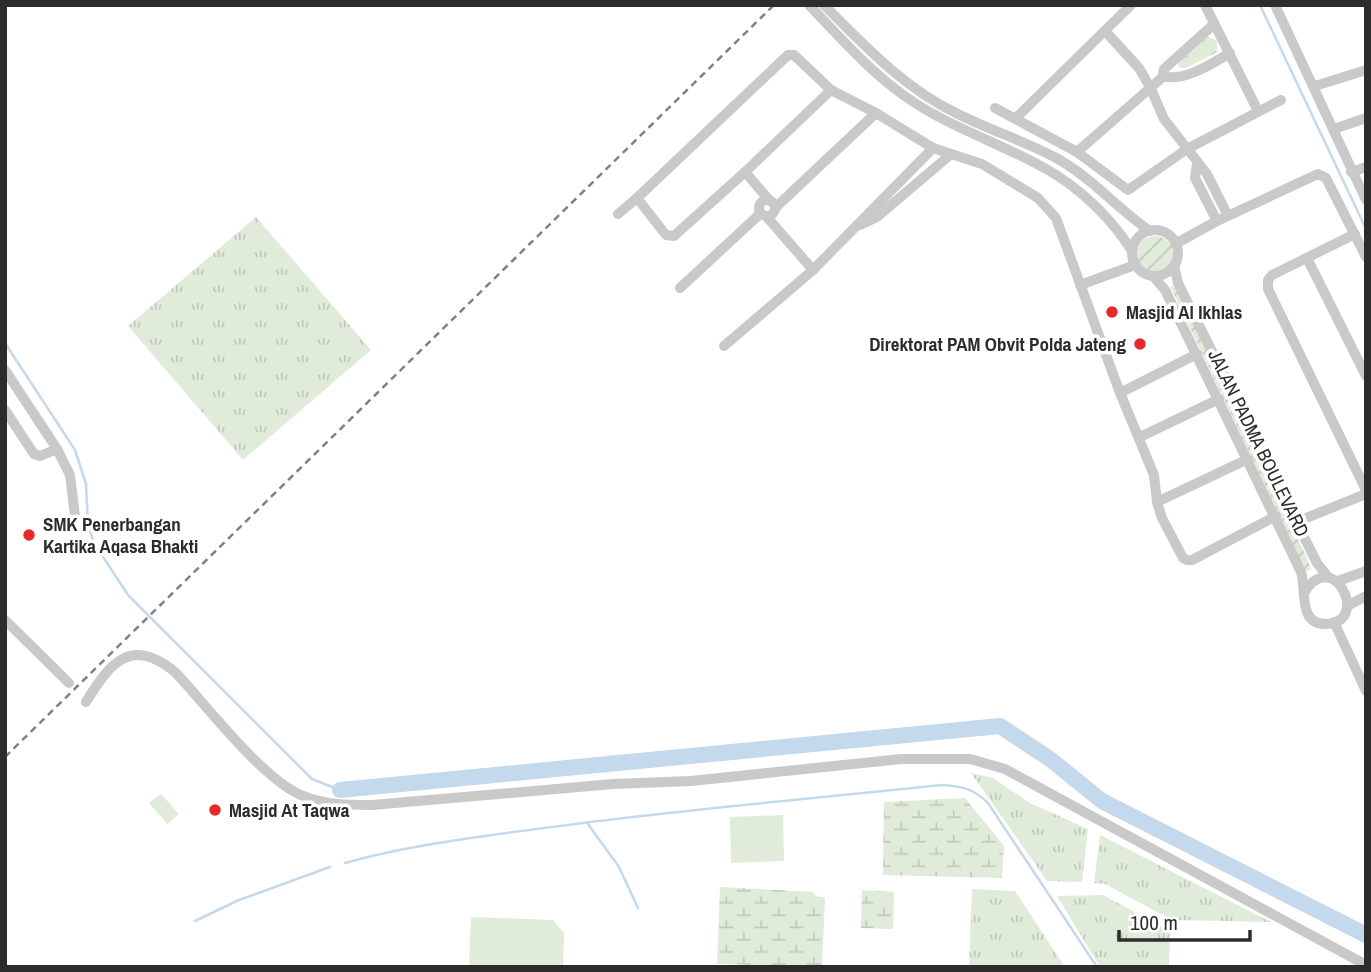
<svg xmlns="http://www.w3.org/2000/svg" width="1371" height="972" font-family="'Archivo Narrow',sans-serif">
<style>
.grass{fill:url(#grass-tufts)}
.forest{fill:url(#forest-crowns)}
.wetland{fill:url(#wetland-marsh)}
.garden{fill:url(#garden-furrows)}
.pitch{fill:#e1ebd9}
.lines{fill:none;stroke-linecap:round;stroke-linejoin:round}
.stream{stroke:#c4d9eb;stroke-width:2.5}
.river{stroke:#c4d9eb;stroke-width:16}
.minor{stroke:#c9c9c9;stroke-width:10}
.rail{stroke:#818181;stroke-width:2.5;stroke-dasharray:7 5;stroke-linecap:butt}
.poi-dot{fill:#e92928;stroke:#fff;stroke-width:2.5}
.labels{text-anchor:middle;stroke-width:7;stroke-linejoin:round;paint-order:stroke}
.poi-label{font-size:19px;font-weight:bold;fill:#2c2c2c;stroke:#fff;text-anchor:start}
.street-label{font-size:19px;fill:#2c2c2c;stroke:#fff}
</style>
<defs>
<pattern id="grass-tufts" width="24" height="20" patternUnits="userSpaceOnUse" patternTransform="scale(1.75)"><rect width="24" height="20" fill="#e1ebd9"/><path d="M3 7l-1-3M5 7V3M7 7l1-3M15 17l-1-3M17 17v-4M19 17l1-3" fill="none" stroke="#c1caba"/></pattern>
<pattern id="forest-crowns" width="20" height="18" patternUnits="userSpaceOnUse" patternTransform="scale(1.75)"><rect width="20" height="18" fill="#e1ebd9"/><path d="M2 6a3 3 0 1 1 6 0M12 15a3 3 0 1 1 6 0" fill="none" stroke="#c1caba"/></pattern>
<pattern id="wetland-marsh" width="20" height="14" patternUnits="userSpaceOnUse" patternTransform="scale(1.75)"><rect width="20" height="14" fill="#e1ebd9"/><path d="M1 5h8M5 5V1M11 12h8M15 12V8" fill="none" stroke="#c1caba"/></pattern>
<pattern id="garden-furrows" width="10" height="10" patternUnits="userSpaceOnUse" patternTransform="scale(1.75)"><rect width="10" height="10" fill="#e1ebd9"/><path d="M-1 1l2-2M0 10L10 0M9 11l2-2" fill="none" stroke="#c1caba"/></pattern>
</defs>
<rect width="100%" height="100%" fill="#fff"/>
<g class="grass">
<polygon points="256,217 371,350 243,460 128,326"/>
<polygon points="971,773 993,778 1030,803 1088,829 1082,882 1047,881"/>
<polygon points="1100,835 1271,922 1172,920 1105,884 1094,883"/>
<polygon points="972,889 1015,891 1065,967 969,967"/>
<polygon points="1103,895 1170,931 1169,967 1100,967 1057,896"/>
</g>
<polygon class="forest" points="1207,36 1217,41 1217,52 1186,68 1180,68 1177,63"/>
<g class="wetland">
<polygon points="965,798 1004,846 1002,878 883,875 884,802"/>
<polygon points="720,887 813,892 818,897 825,897 822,967 717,964"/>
<polygon points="862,890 894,892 893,929 861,928"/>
</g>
<g class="garden">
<circle cx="1155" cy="254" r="18"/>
<polygon points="1170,286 1176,287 1185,307 1306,556 1311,569 1307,571 1305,570"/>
</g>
<g class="pitch">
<polygon points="161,794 179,814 167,824 149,803"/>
<polygon points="783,815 784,861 731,863 730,817"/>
<polygon points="471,917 553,920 564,933 563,967 469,967"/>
</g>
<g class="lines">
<g class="stream">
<polyline points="1260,5 1366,229"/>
<polyline points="5,343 75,450 86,484 88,525 94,543 128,595 312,779 340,790"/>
<polyline points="588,824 619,867 638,908"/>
<path d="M 345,863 C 410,845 477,837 544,828 C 676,810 809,799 942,785 C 962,786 974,789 988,803 L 1097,967"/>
<polyline points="195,921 239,900 330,867"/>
</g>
<polyline class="river" points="340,790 1000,726 1050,759 1102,801 1366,935"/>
<g class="minor">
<path d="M 809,5 C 840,37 870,72 906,97 C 950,128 1001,143 1048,170 C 1081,189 1112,219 1132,251"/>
<path d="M 824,5 C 864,45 904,88 956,113 C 989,130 1025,141 1058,159 C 1092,178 1118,209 1150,231"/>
<polyline points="1205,5 1258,111"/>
<polyline points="1275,5 1366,200"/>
<path d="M 1214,24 L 1164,69 L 1163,73 L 1167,77 C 1187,80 1213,63 1230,53"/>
<polyline points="1105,31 1139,68 1150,87 1164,119 1207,174 1228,216"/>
<polyline points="1315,86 1366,70"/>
<polyline points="831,90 745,172 674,236 666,235 637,198 788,55 794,55 831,90 876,113 933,148 982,164 1038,198 1056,218 1120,393 1154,475 1157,502 1162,518 1183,558 1187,560 1192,560 1276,516"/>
<polyline points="995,108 1077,152 1128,190 1187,149 1281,100"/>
<polyline points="1016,118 1131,5"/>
<polyline points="1334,129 1366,118"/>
<polyline points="1077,152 1165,75"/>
<polyline points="1197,164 1195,178 1217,221"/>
<polyline points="745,172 770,201"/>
<polyline points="1351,172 1366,167"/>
<circle cx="767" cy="208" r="8"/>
<polyline points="775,208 876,113"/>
<polyline points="618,214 637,198"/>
<polyline points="766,216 813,270"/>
<polyline points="860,225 877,217 950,155"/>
<circle cx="1155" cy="253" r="23"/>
<polyline points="1355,234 1272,275 1268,280 1268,289 1366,490"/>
<polyline points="1175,244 1217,221 1318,174 1326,178 1366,257"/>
<polyline points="1307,258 1366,376"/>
<polyline points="1174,265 1178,283 1317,563 1329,578"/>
<path d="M 1153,276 L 1165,290 L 1301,572 C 1307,590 1297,625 1327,624 C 1371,622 1333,545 1304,593"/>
<polyline points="1080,285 1135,265"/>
<polyline points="680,288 761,213"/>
<polyline points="724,346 813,270 933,148"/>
<polyline points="5,370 57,449 70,475 75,516"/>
<polyline points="1120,393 1197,354"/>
<polyline points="5,410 34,454 40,456 57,449"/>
<polyline points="1140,437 1219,399"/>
<polyline points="1157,502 1248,459"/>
<polyline points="1296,522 1366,494"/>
<polyline points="1338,581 1366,571"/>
<polyline points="1349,605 1366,596"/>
<polyline points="5,620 69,683"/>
<polyline points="1334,622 1366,691"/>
<path d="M 86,702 C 111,661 132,636 176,673 C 207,706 263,780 303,796 C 325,805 349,805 372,805 L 613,784 L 691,781 L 901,759 L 970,759 L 1005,769 L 1366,965"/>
</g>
<polyline class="rail" points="5,757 774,5"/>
</g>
<g class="poi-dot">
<circle cx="1112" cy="312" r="7"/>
<circle cx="1140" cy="344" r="7"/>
<circle cx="29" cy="535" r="7"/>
<circle cx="215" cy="810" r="7"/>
</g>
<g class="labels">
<g class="poi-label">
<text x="1126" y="319">Masjid Al Ikhlas</text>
<text x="1126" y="351" text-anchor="end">Direktorat PAM Obvit Polda Jateng</text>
<text x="43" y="531">SMK Penerbangan<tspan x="43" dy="22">Kartika Aqasa Bhakti</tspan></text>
<text x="229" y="817">Masjid At Taqwa</text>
</g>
<g class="street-label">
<text transform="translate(1259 443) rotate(64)" y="7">JALAN PADMA BOULEVARD</text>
</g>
</g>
<rect width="1371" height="972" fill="none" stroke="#2c2c2c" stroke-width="14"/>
<path d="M1119 930v10h131v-10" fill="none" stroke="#2c2c2c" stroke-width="3.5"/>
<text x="1130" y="930" font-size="21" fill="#2c2c2c" stroke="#ffffff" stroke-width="5" paint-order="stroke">100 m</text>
</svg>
